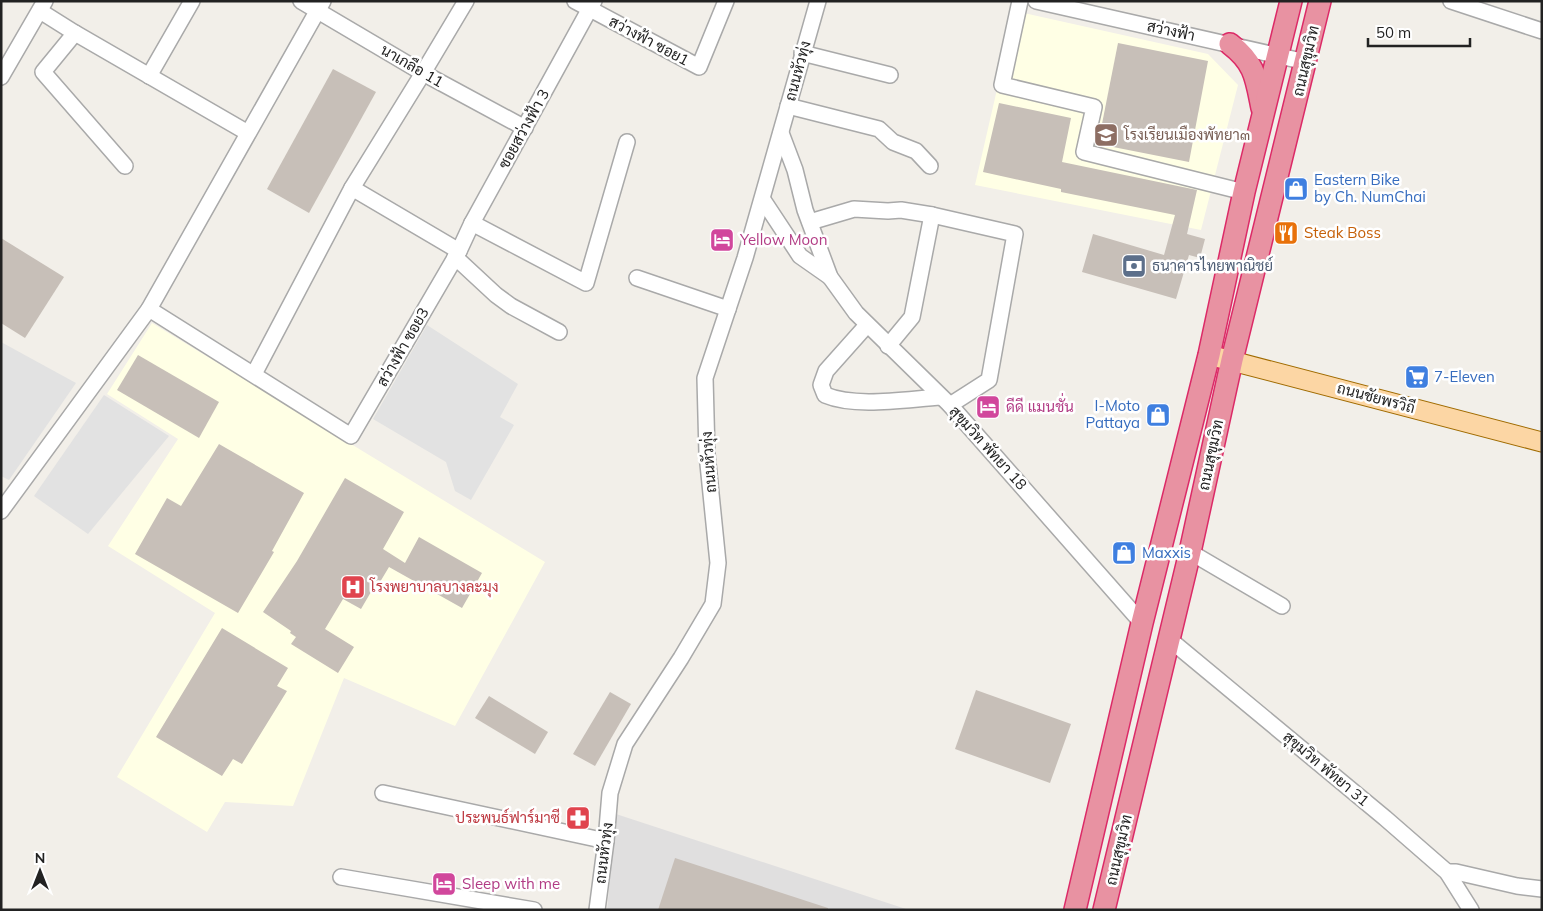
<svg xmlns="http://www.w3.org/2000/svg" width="1543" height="911" font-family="Mulish,Sarabun,sans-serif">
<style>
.residential{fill:#e0dfdf}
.education{fill:#ffffe5}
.parking{fill:#e2e2e2}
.building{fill:#c7bfb8}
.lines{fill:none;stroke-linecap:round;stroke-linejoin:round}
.minor-casing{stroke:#a9a9a9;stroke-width:18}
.major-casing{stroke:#a06b00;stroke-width:21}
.highway-casing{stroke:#dc2a67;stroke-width:24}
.minor{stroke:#fff;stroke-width:15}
.major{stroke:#fcd6a4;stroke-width:19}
.highway{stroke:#e892a2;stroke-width:21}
.labels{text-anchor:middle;stroke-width:5;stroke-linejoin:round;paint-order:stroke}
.street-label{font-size:15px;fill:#222;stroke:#fff}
.education-label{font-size:15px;fill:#785e54;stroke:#fff;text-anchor:start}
.shop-label{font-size:15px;fill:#366cbe;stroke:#fff;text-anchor:start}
.food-label{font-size:15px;fill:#c56008;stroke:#fff;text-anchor:start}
.hotel-label{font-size:15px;fill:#b23c85;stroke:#fff;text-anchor:start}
.service-label{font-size:15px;fill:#4e5e75;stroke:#fff;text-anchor:start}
.health-label{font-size:15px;fill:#be3a42;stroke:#fff;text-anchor:start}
</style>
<rect width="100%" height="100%" fill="#f2efe9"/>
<polygon class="residential" points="616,814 909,910 607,910"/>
<g class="education">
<polygon points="1015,11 1208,54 1238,85 1201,230 975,185"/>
<polygon points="152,323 545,562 455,726 344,678 293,806 225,802 207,832 117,777 215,613 108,546 178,439 107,394"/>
</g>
<g class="parking">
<polygon points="427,325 518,384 500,417 514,425 471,500 455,491 446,462 373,419"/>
<polygon points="1,342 76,383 9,480 1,476"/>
<polygon points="104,395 169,436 88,534 34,496"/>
</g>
<g class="building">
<polygon points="1118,43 1208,61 1189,162 1098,144"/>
<polygon points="333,69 376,92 309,213 267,189"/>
<polygon points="999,103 1071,118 1062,162 1197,190 1187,234 1205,239 1200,258 1189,255 1176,299 1082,272 1093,234 1164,255 1175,215 1061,192 1061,189 983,172"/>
<polygon points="1,238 64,277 25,338 1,323"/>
<polygon points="138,355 219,402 199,438 117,390"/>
<polygon points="219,444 304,493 272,551 274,552 238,613 135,554 167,498 181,506"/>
<polygon points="345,478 404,512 383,549 405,563 419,537 482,573 462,608 389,567 380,582 378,580 361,609 343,599 325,629 354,647 338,673 291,644 296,637 290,633 291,631 263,612 297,561"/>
<polygon points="222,628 288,668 277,686 287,691 242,764 233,759 222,776 156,737"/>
<polygon points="976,690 1071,724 1050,783 955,749"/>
<polygon points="610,692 631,704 595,766 573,754"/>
<polygon points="489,696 548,732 535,754 475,718"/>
<polygon points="675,858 828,908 828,910 658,910"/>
</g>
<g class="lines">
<defs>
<g id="minor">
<polyline points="301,1 423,73 525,128"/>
<polyline points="575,1 699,67 726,1"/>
<polyline points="1020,1 1002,85 1094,107 1084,152 1244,192"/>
<polyline points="1036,1 1306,62"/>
<polyline points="1451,1 1542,31"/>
<polyline points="40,11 75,33 248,133"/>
<polyline points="75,33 43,72 125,166"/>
<polyline points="802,53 890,75"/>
<polyline points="149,76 192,1"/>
<polyline points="1,77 45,1"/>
<polyline points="788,106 879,129 893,142 916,151 930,166"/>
<polyline points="781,133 795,170 805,210 830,277 856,313 950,405 1142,623"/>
<polyline points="352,188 459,251"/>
<polyline points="763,200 800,256 830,277"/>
<polyline points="810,222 854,209 888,211 901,210 932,215"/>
<polyline points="472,223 586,283 627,142"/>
<polyline points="455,257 496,295 511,306 559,332"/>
<polyline points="637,278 728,309"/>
<polyline points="149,309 351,436 459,251 472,223 594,1"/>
<path d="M 867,325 L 826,371 L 821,385 L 825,395 C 856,408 907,399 941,397"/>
<polyline points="888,346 912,317 932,215 1015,234 989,380 950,405"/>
<polyline points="254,374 352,188 423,73 466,1"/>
<polyline points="1,511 149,309 323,1"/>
<polyline points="1190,552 1282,606"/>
<polyline points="1169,639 1385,818 1447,872 1471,910"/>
<polyline points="383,793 606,841"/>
<polyline points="1447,872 1456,872 1517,886 1542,889"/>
<polyline points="341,877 534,910"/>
<polyline points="597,910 606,841 610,793 625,744 681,658 713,604 718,563 707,454 705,378 745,258 818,1"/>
</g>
<polyline id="major" points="1209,355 1542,442"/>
<g id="highway">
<path d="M 1230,44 C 1255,63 1256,78 1262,108"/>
<polyline points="1075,910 1142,623 1209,355 1244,192 1291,1"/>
<polyline points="1104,910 1190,552 1232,360 1320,1"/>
</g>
</defs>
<use href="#minor" class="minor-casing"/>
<use href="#major" class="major-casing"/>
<use href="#highway" class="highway-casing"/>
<use href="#minor" class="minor"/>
<use href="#major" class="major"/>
<use href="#highway" class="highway"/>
</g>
<defs>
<symbol id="school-square" viewBox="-11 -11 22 22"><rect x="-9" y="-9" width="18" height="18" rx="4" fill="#8d6e63" stroke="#fff"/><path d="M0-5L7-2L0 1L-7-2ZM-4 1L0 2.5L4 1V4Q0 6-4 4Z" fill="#fff"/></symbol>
<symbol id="shop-square" viewBox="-11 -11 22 22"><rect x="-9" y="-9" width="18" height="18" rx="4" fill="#3f7fe0" stroke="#fff"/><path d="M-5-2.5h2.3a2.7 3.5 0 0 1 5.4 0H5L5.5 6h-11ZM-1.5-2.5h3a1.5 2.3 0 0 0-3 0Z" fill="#fff"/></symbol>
<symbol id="restaurant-square" viewBox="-11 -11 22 22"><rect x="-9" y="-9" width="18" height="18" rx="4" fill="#e8710a" stroke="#fff"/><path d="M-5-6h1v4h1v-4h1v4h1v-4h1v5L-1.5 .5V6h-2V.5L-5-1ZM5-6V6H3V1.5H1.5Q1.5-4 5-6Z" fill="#fff"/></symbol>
<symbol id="hotel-square" viewBox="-11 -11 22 22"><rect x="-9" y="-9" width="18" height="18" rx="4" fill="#d1479c" stroke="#fff"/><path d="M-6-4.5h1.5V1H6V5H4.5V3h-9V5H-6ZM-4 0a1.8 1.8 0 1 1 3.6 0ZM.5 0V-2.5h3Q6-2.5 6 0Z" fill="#fff"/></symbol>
<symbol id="bank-square" viewBox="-11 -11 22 22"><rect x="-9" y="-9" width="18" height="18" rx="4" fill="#5c6f8a" stroke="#fff"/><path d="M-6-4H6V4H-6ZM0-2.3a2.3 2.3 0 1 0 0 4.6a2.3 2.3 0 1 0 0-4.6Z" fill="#fff"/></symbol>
<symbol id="supermarket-square" viewBox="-11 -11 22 22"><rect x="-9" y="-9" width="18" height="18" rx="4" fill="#3f7fe0" stroke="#fff"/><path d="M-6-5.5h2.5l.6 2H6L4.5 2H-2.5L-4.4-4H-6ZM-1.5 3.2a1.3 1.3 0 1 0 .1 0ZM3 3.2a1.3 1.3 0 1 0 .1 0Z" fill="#fff"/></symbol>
<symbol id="hospital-square" viewBox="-11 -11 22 22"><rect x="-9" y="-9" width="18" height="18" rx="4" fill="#e0444e" stroke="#fff"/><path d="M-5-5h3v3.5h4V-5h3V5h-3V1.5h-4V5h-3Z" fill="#fff"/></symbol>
<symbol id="pharmacy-square" viewBox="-11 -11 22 22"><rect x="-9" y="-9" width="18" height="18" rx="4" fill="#e0444e" stroke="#fff"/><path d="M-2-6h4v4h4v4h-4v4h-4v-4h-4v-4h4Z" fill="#fff"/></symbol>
</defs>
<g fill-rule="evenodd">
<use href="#school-square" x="1092" y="121" width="28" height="28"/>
<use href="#shop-square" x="1282" y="175" width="28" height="28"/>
<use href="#restaurant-square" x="1272" y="219" width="28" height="28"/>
<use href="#hotel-square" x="708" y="226" width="28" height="28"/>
<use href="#bank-square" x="1120" y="252" width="28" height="28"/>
<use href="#supermarket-square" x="1403" y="363" width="28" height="28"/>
<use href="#hotel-square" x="974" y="393" width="28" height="28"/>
<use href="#shop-square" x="1144" y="401" width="28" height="28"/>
<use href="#shop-square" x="1110" y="539" width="28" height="28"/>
<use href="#hospital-square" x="339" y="573" width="28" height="28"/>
<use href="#pharmacy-square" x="564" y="804" width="28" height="28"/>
<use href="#hotel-square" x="430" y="870" width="28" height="28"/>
</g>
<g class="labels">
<g class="street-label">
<text transform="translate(1171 31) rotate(12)" y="5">สว่างฟ้า</text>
<text transform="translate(649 41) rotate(28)" y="5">สว่างฟ้า ซอย1</text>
<text transform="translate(1306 61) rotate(-77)" y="5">ถนนสุขุมวิท</text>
<text transform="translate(412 66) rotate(30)" y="5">นาเกลือ 11</text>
<text transform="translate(798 71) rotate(-75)" y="5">ถนนหัวทุ่ง</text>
<text transform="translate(524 129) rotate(-61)" y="5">ซอยสว่างฟ้า 3</text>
<text transform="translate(403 347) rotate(-60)" y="5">สว่างฟ้า ซอย3</text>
<text transform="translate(1376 398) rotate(15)" y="5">ถนนชัยพรวิถี</text>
<text transform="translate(988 448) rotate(48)" y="5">สุขุมวิท พัทยา 18</text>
<text transform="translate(1211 455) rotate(-78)" y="5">ถนนสุขุมวิท</text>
<text transform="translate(709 462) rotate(-94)" y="5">ถนนหัวทุ่ง</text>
<text transform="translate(1326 769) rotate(40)" y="5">สุขุมวิท พัทยา 31</text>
<text transform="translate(1119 850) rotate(-77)" y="5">ถนนสุขุมวิท</text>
<text transform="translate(604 853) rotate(-83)" y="5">ถนนหัวทุ่ง</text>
</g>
<g class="education-label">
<text x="1124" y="140">โรงเรียนเมืองพัทยา๓</text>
</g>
<g class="shop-label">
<text x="1314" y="185">Eastern Bike<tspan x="1314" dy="17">by Ch. NumChai</tspan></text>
<text x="1434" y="382">7-Eleven</text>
<text x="1140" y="411" text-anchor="end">I-Moto<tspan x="1140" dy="17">Pattaya</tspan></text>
<text x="1142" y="558">Maxxis</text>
</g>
<g class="food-label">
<text x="1304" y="238">Steak Boss</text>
</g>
<g class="hotel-label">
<text x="740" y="245">Yellow Moon</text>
<text x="1006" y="412">ดีดี แมนชั่น</text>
<text x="462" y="889">Sleep with me</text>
</g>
<g class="service-label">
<text x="1152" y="271">ธนาคารไทยพาณิชย์</text>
</g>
<g class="health-label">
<text x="370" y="592">โรงพยาบาลบางละมุง</text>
<text x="560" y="823" text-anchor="end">ประพนธ์ฟาร์มาซี</text>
</g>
</g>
<rect width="1543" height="911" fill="none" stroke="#222222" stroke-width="5"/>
<g transform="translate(40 871)" stroke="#ffffff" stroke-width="4" paint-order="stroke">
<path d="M0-4L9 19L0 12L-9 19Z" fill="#222222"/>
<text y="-8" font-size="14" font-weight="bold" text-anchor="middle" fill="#222222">N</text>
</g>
<path d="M1368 38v8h102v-8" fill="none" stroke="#222222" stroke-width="2.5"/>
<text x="1376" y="38" font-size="15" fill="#222222" stroke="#ffffff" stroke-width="4" paint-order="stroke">50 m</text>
</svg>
